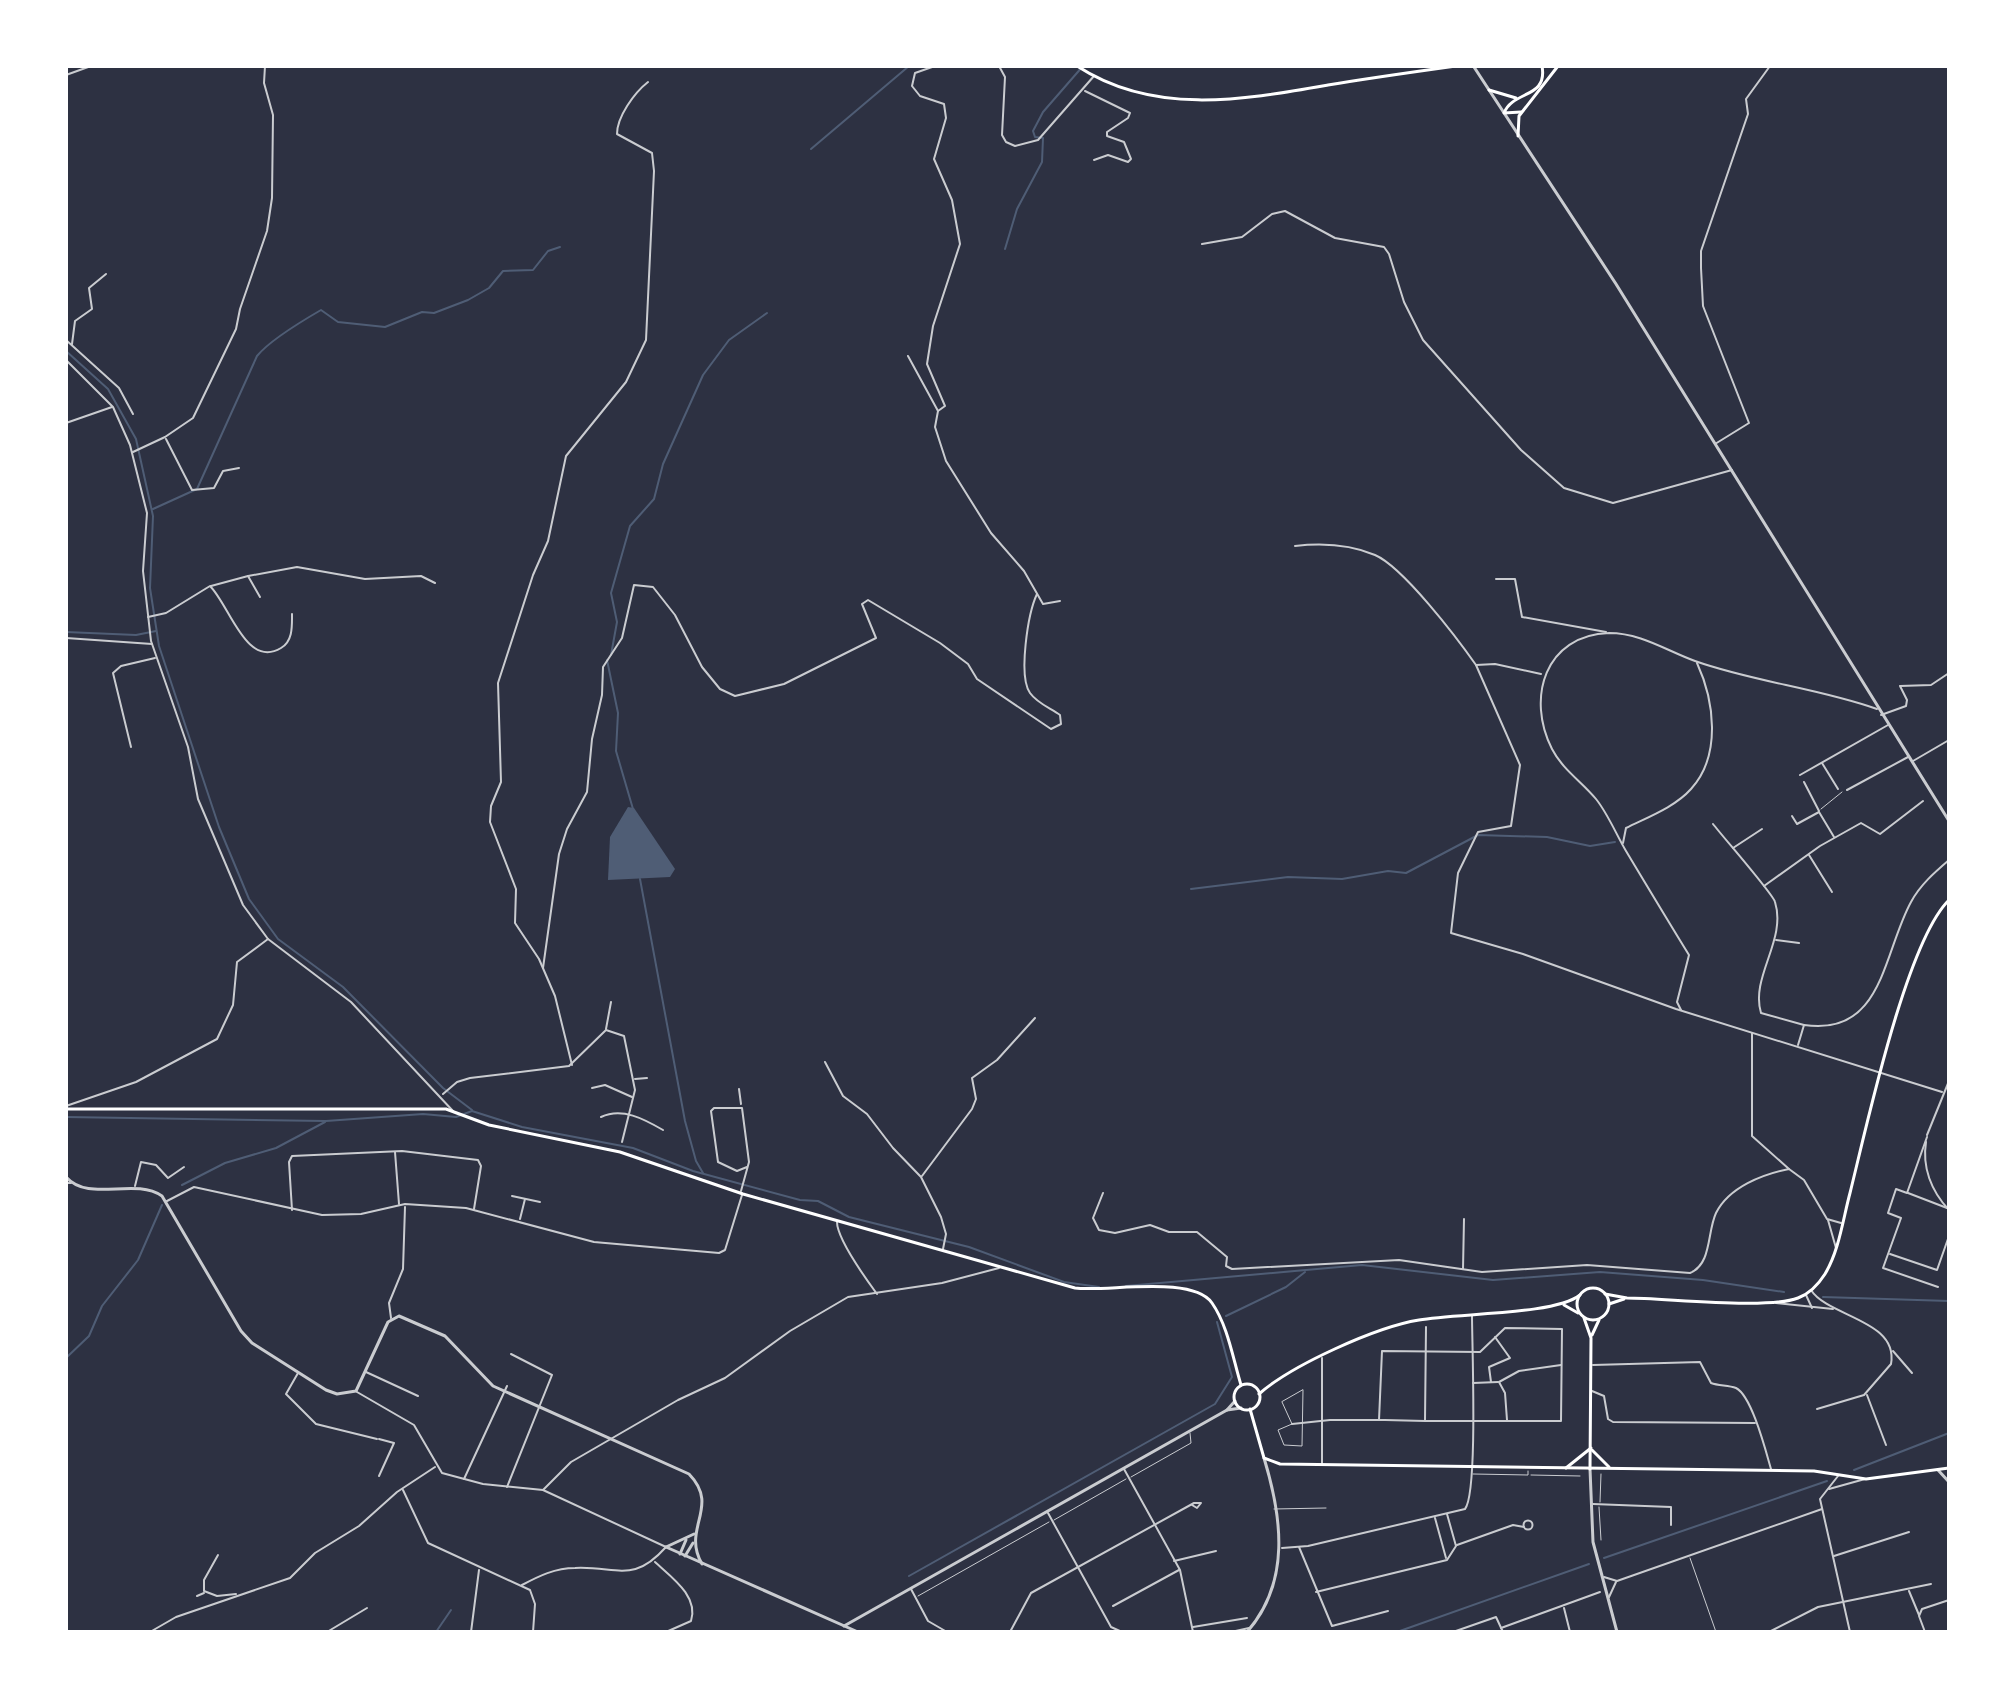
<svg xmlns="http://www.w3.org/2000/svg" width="2015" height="1698" font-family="'Fira Sans',sans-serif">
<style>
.water{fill:#4f5d75}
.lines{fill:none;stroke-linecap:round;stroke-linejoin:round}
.stream{stroke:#4f5d75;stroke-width:2}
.service{stroke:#caccd0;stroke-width:1}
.pedestrian{stroke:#caccd0;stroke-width:2}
.minor{stroke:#caccd0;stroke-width:2}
.tertiary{stroke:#caccd0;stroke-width:3}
.secondary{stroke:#fff;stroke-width:3}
.primary{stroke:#fff;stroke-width:3}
</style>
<rect width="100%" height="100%" fill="#2d3142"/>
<polygon class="water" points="628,807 634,808 675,869 670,877 608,880 610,837"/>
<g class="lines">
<g class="stream">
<polyline points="811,149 909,66"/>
<polyline points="1005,249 1017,209 1042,162 1043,138 1035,137 1033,131 1043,112 1083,66"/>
<polyline points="66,351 108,389 136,439 153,516 150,588 159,646 219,827 249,899 278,939 343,987 443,1088 472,1110"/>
<path d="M 153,509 L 197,489 L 257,356 C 270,340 302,321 321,310 L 338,322 L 385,327 L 422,312 L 434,313 L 468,300 L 489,288 L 503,271 L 533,270 L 548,251 L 560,247"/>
<polyline points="66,632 136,635 156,631"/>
<polyline points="611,655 617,622 611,593 630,526 654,499 663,464 703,375 729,340 767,313"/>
<polyline points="607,660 618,713 616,751 633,809"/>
<polyline points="640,879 685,1121 696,1161 703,1173"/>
<polyline points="1191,889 1288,877 1342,879 1388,871 1406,873 1478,835 1547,837 1590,846 1615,842"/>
<polyline points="66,1117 326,1121 423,1114 456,1117 472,1111 522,1127 633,1148 693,1171 800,1200 818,1201 849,1217 969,1247 1064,1282 1099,1287"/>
<polyline points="182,1185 225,1163 276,1148 325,1122"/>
<polyline points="1126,1286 1362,1265 1493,1280 1600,1272 1703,1280 1784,1292"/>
<polyline points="1823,1297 1949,1301"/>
<polyline points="1226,1316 1286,1287 1305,1272"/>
<polyline points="66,1358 89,1336 102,1306 138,1260 162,1205"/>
<polyline points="1854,1470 1949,1433"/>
<polyline points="1604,1558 1827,1481"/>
<polyline points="909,1576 1215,1404 1232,1377 1217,1322"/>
<polyline points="436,1632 451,1610"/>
<polyline points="1397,1632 1589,1564"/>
</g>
<g class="service">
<polyline points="1821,809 1842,792"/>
<polygon points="1303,1390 1302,1446 1284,1445 1278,1430 1292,1424 1282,1402"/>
<polyline points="1473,1474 1528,1475 1528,1471"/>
<polyline points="1531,1475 1580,1476"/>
<polyline points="1131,1477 1191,1443 1190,1433"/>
<polyline points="1600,1502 1601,1474"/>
<polyline points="1599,1507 1601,1540"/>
<polyline points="1274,1509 1326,1508"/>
<polyline points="1054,1520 1126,1479"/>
<polyline points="1690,1558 1716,1632"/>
<polyline points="918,1596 1049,1522"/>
</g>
<polyline class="pedestrian" points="379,1476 394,1443 379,1439"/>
<g class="minor">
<polyline points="935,66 915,73 912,86 920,96 944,104 946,118 934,159 952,200 960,244 933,326 927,364 945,406 938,411"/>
<polyline points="999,66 1005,77 1002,135 1006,142 1015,146 1038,140 1094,76"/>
<polyline points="66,75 91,66"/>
<polyline points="1085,91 1130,113 1128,118 1107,132 1107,136 1124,142 1131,159 1128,162 1108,155 1094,160"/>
<polyline points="1202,244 1242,237 1272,214 1285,211 1335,238 1384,247 1389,254 1404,302 1423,340 1521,450 1564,488 1613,503 1732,470"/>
<polyline points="66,340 119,388 133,414"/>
<polyline points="72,344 75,321 92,309 89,288 106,274"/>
<polyline points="908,356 938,411 935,427 946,461 991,533 1024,571 1043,604 1060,601"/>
<polyline points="66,360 113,407 130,445 147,513 143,571 151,641 188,747 198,799 243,905 268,939 351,1002 453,1111"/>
<polyline points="66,423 112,407"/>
<polyline points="166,439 192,490 214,488 223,471 239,468"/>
<polyline points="1715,444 1749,423 1703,306 1701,268 1701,251 1748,114 1746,99 1770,66"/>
<polyline points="133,452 165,437 193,418 236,329 240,309 267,231 272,198 273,115 264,83 265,66"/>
<path d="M 1295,546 C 1321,543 1349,544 1375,555 C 1403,567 1457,638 1476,665 L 1495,664 L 1541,674"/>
<polyline points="248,576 297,567 365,579 421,576 435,583"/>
<polyline points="1496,579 1515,579 1522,617 1606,632"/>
<polyline points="211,586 248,576 260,597"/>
<path d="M 148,617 L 166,613 L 210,586 C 230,606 246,669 281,648 C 293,641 292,626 292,614"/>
<polyline points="66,638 152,644"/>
<polyline points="1476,665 1520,765 1511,826 1478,832 1458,873 1451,933 1523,954 1676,1009 1942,1092"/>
<polyline points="1881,715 1906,706 1907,700 1900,686 1931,685 1949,673"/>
<polyline points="131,747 113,673 121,666 155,658"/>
<polyline points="1913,761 1949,740"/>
<polyline points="1822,763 1838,789"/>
<polyline points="1800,775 1888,725"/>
<polyline points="1804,782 1819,811"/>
<polyline points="1847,790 1908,757"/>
<polyline points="1792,816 1797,824 1819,812 1834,837"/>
<path d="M 1713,824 C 1723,837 1773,894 1775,902 C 1787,940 1750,977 1761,1013 L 1804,1025"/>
<path d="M 1623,843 L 1626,828 C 1648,817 1675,807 1691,789 C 1722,755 1714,700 1697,663"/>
<polyline points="1733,848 1762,829"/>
<polyline points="1809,855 1832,892"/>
<polyline points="1764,886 1820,846 1861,823 1880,834 1923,801"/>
<polyline points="1948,892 1949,892"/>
<polyline points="1776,940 1799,943"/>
<path d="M 543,968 L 559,854 L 567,829 L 587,792 L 592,739 L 602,695 L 603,667 L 622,638 L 634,585 L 653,587 L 675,615 L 702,667 L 720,689 L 735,696 L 784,684 L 876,638 L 862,604 L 868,600 L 940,643 L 968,664 L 977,679 L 1051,729 L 1061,724 L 1060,715 C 1050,708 1037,703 1030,693 C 1018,676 1028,613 1037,594"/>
<path d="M 1681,1010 L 1677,1002 L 1689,955 C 1668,921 1647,886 1626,851 C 1616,834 1608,814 1596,799 C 1581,781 1563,770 1552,749 C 1526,698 1545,635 1609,633 C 1641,633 1667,651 1695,661 C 1754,682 1818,688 1877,709"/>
<polyline points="606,1029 611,1002"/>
<polyline points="1752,1033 1752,1136 1789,1169"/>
<path d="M 1798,1045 L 1804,1025 C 1883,1037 1883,953 1911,902 C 1920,885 1935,872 1949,860"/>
<polyline points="825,1062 843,1096 867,1114 893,1148 921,1177 941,1217 946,1234 943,1249"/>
<path d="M 572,1065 L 555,996 L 539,959 L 515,923 L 516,889 L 490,822 L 491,806 L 501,782 L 498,683 L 533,575 L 548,541 L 566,456 L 626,382 L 646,340 L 654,171 L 652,153 L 617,134 C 617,117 634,93 648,82"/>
<polyline points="635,1079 647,1078"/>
<polyline points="592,1088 605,1085 632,1097"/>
<polyline points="739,1089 741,1104"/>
<polyline points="443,1094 457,1082 470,1078 569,1066 606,1030 624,1036 635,1090 622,1142"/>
<polyline points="66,1106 136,1082 217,1039 233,1005 237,962 268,939"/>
<path d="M 601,1117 C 622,1107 644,1119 663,1130"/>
<polyline points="1927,1135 1949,1081"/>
<polyline points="1927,1137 1907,1193 1896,1189 1888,1213 1901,1218 1883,1268 1938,1287"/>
<path d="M 1926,1142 C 1922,1167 1931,1191 1949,1210"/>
<polyline points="395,1152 399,1204"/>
<polyline points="922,1176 972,1109 976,1099 972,1078 997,1060 1035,1018"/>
<polyline points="66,1183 71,1183"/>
<polyline points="135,1186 141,1162 156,1165 168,1178 184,1167"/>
<polyline points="741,1191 749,1162 742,1108 714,1108 711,1111 718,1162 737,1171 747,1167"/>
<path d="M 1103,1193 L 1093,1218 L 1099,1230 L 1115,1233 L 1150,1225 L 1169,1232 L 1197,1232 L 1227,1257 L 1226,1266 L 1232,1269 L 1399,1260 L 1482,1272 L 1587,1265 L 1690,1273 C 1712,1264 1707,1232 1716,1213 C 1729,1187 1763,1174 1789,1169 L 1804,1180 L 1827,1219 L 1841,1223"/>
<polyline points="1908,1193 1947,1208"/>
<polyline points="512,1196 540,1202"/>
<polyline points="167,1201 194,1187 322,1215 361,1214 405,1204 466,1208 594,1242 719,1253 725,1250 742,1195"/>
<polyline points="292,1210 289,1162 292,1156 402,1151 478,1160 481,1166 474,1209"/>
<polyline points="520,1219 525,1199"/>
<polyline points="1828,1220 1836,1248"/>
<path d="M 837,1221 C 836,1238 866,1279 877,1294"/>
<polyline points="1890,1254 1937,1270 1949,1236"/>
<polyline points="1463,1269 1464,1219"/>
<path d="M 1811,1290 C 1828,1317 1899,1320 1891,1364 L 1864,1395 L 1817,1409"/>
<polyline points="1806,1295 1812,1308"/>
<polyline points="1776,1303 1833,1309"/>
<polyline points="391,1318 389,1303 403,1269 405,1207"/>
<polyline points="1893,1351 1912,1373"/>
<path d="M 1593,1365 L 1700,1362 L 1711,1383 C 1719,1386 1728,1385 1736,1388 C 1752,1396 1766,1452 1771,1469"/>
<polyline points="366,1372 418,1396"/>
<polyline points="298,1373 286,1394 316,1424 377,1439"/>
<polyline points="1491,1382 1489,1367 1510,1358 1495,1337"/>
<polyline points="1473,1383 1498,1382"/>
<polyline points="1592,1391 1604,1396 1608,1419 1613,1422 1755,1423"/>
<path d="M 357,1392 L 414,1425 L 442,1473 L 483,1484 L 543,1490 L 666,1547 C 633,1584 618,1566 575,1568 C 555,1568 539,1576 522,1585"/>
<polyline points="1867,1395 1886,1445"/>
<polyline points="1425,1420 1426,1327"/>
<polyline points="1507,1420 1505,1393 1499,1382 1519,1371 1561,1365"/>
<polyline points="1292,1424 1330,1420 1385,1420 1425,1421 1561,1421 1562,1329 1505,1328 1480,1352 1382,1351 1379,1420"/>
<polyline points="1322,1464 1322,1358"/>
<polyline points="1124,1469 1180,1570 1193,1632"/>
<polyline points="1838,1476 1820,1499 1850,1632"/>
<polyline points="464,1479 507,1386"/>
<polyline points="507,1487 552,1375 511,1354"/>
<polyline points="1829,1489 1865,1479"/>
<polyline points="403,1490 428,1543 530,1590 535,1604 533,1632"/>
<polyline points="543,1490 571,1462 678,1400 725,1378 790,1331 848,1297 942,1283 999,1268"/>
<polyline points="1593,1504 1671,1507 1671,1525"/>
<polyline points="1048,1513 1111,1627 1122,1632"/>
<polyline points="1435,1518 1446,1558"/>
<circle cx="1528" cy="1525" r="4.5"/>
<polyline points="1457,1545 1513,1525 1524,1527"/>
<polyline points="1299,1547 1332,1626 1388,1611"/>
<path d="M 1282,1548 L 1308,1546 L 1465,1509 C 1478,1493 1472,1346 1472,1315"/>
<polyline points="218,1555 204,1580 204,1591 217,1596 236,1594"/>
<polyline points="1834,1556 1909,1532"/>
<polyline points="1174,1561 1216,1551"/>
<path d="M 655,1562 C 671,1577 699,1596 691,1621 L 666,1632"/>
<polyline points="1604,1577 1617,1581 1822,1509"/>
<polyline points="911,1589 928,1621 947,1632"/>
<polyline points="1909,1591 1919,1615"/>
<polyline points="1316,1592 1447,1560 1456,1546 1447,1514"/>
<polyline points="197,1596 204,1593"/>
<polyline points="1609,1597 1616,1582"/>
<polyline points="1113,1606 1179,1570"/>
<polyline points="1564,1608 1570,1632"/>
<polyline points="1193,1627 1247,1618"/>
<polyline points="1501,1628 1600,1592"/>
<polyline points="150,1632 176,1617 290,1578 315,1553 359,1526 397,1492 435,1467"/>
<polyline points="327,1632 367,1608"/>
<polyline points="471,1632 479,1570"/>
<polyline points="1010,1632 1031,1593 1194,1503 1201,1503 1197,1508 1192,1505"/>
<polyline points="1231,1632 1249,1628"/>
<polyline points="1453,1632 1496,1617 1503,1632"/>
<polyline points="1769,1632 1818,1607 1931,1584"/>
<polyline points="1925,1632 1919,1616 1922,1609 1949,1600"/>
</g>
<g class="tertiary">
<polyline points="1474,67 1616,284 1949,821"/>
<path d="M 66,1177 C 89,1203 134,1177 162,1196 L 241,1331 L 252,1343 L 326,1390 L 337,1394 L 356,1391 L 388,1322 L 399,1316 L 445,1336 L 493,1386 L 689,1474 C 721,1507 681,1528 702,1564"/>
<polyline points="1227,1410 1241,1408"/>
<polyline points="1590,1469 1593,1542 1617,1632"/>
<polyline points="1938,1470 1949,1482"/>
<polyline points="666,1547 858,1632"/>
<polyline points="666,1547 694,1534"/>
<polyline points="680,1554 686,1540"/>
<polyline points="685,1556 693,1543"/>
<polyline points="844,1626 1227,1410 1235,1401"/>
<path d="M 1247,1632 C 1291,1582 1282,1517 1264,1458"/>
</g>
<g class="secondary">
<path d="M 66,1109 L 446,1109 L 489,1125 L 620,1152 L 743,1194 L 1075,1288 C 1108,1292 1192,1275 1212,1303 C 1228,1326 1233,1359 1241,1385"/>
<circle cx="1593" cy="1304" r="16"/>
<path d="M 1605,1294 L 1627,1298 C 1666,1298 1767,1310 1798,1298 C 1809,1294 1818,1285 1825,1274 C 1839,1251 1843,1219 1850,1193 C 1866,1129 1906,942 1949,900"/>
<polyline points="1609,1304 1624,1299"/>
<polyline points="1564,1305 1578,1313"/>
<polyline points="1584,1318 1591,1338 1590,1469"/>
<polyline points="1592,1335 1599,1320"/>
<circle cx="1247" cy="1397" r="13"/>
<path d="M 1259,1394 C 1292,1365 1376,1327 1419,1320 C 1457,1313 1555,1315 1580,1295"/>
<polyline points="1250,1409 1264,1458 1280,1464 1814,1471 1866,1479 1949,1468"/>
<polyline points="1592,1450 1609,1467"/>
<polyline points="1566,1468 1591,1448"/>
</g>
<g class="primary">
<path d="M 1077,66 C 1154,116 1242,100 1328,85 C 1370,78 1413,72 1456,66"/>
<polyline points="1489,90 1516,98"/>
<path d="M 1521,112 L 1504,113 C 1513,90 1548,99 1542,66"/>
<polyline points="1518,136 1519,116 1558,66"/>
</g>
</g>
<rect width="2015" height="1698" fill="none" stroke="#ffffff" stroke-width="136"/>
</svg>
